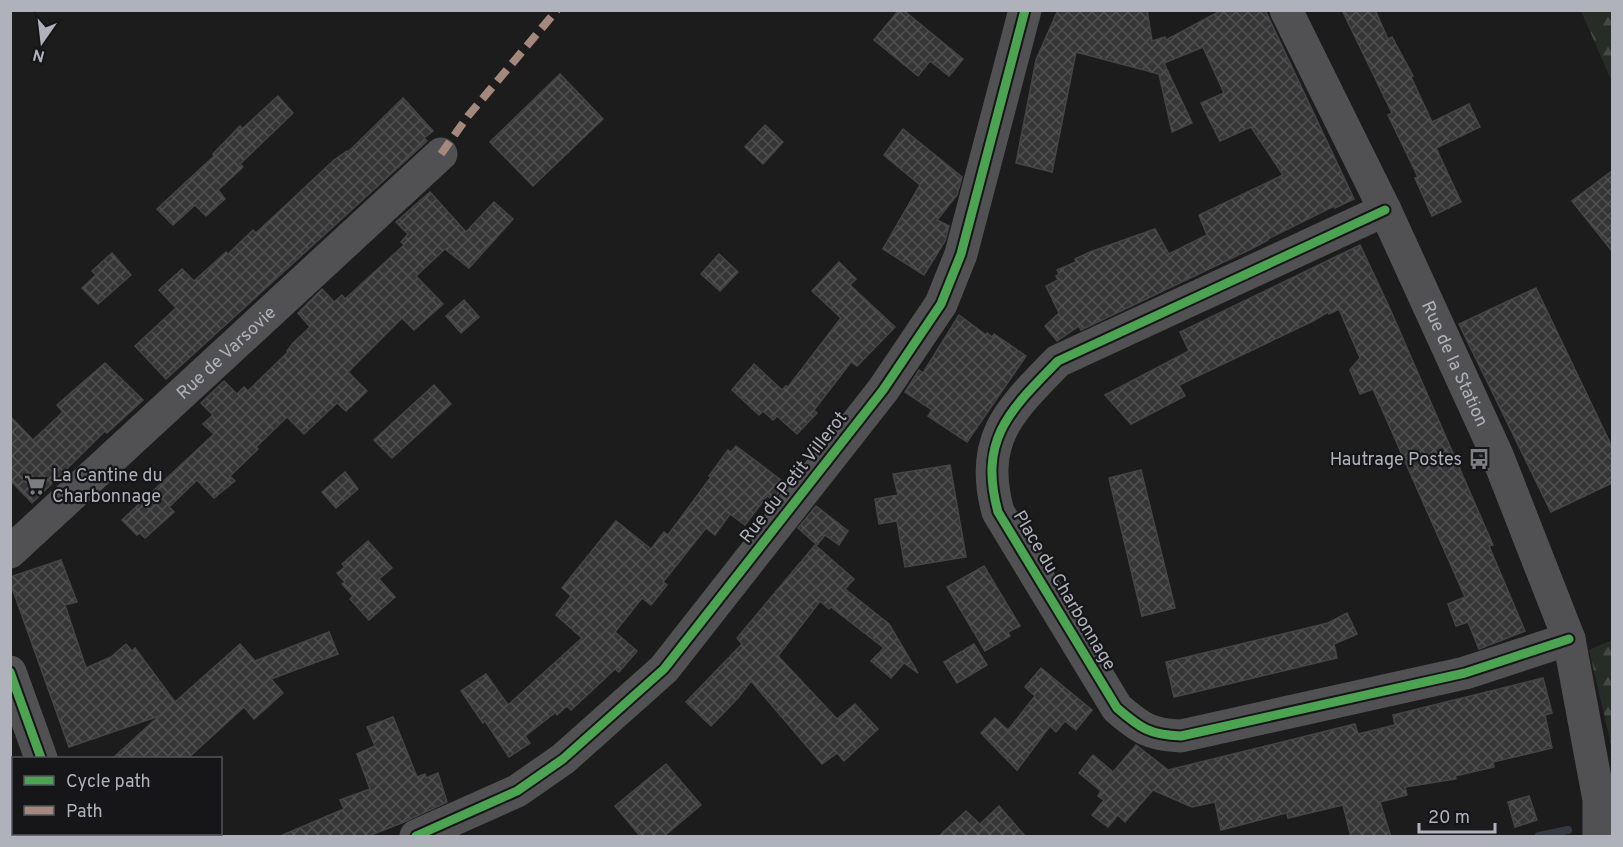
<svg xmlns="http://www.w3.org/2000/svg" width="1623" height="847" font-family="Overpass,sans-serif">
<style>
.forest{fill:url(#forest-firs)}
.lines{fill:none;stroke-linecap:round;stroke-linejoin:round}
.stream{stroke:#343a41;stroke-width:8}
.building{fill:url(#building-cross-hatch);stroke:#454548;stroke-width:1.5}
.minor{stroke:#515154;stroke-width:33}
.quiet{stroke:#a5887d;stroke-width:8;stroke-dasharray:15 8;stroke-linecap:butt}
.cycleway-casing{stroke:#161618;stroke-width:13}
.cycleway{stroke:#4ca352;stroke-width:9}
.labels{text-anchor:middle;stroke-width:4.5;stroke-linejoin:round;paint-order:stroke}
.street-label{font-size:18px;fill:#afb2bb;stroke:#161618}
.poi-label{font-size:18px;fill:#afb2bb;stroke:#161618;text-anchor:end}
</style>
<defs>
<pattern id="forest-firs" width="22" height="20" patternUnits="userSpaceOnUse" patternTransform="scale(1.5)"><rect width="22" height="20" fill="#262c26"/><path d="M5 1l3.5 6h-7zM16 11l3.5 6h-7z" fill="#434844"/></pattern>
<pattern id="building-cross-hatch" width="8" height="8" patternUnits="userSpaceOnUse" patternTransform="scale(1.5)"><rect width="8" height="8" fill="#363637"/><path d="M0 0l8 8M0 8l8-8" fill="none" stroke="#515152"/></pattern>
</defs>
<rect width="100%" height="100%" fill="#1c1c1c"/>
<g class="forest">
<polygon points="1581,11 1612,11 1612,82"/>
<polygon points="1612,640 1612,749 1589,650"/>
</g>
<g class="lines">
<polyline class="stream" points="1539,836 1568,830"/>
</g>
<g class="building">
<polygon points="899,10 903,10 963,59 949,76 930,61 918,76 874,40"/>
<polygon points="1058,10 1147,10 1152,41 1165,37 1166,40 1222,10 1265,10 1354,199 1335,208 1334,206 1268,239 1268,240 1249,250 1127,308 1081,330 1079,326 1057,341 1045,326 1059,313 1046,286 1058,280 1056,276 1059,274 1057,270 1076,262 1075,259 1090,252 1155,229 1169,254 1207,235 1199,215 1283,175 1251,127 1220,141 1201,103 1224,93 1203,47 1164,63 1192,123 1172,132 1159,74 1076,52 1052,172 1016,163 1036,60"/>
<polygon points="1342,10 1375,10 1388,39 1392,37 1413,76 1411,77 1432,122 1469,104 1480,127 1436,148 1461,202 1432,216 1415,178 1418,177 1388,115 1392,113"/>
<polygon points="560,74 603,119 533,186 490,142"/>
<polygon points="278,96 293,113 240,164 243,167 218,190 225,199 206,216 195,205 173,225 157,209 214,156 213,154 240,126 242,129"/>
<polygon points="403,98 433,131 424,138 427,141 166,379 135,346 176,308 159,290 182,269 194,281 226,252 228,254 253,230 256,233 334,160 347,151 348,152"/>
<polygon points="765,125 783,142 763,164 745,147"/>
<polygon points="903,129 962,177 957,195 937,220 949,226 945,241 924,275 883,249 920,185 884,155"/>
<polygon points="1612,171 1612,251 1572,201"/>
<polygon points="430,192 466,232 494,202 513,219 469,268 445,249 416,276 443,304 414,330 402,318 348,372 367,391 346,411 337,403 304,434 287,417 256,447 258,449 230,476 235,481 214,498 197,480 169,507 174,512 145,538 140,533 137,535 122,520 214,434 203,424 213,415 201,403 224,381 237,394 244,387 248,391 288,352 287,351 293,343 310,327 298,313 322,289 334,302 342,295 345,299 404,245 401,242 408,234 396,222"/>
<polygon points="1360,245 1390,309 1493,545 1489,546 1525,631 1479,649 1468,622 1456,626 1448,604 1465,597 1373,389 1360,394 1350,370 1360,358 1339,309 1329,314 1328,312 1313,321 1179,385 1185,396 1131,424 1105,395 1189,351 1180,332"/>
<polygon points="112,253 131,275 98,304 82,288 96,275 92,271"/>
<polygon points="719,254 738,272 720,291 701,274"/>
<polygon points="839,262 856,279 850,285 895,327 857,366 851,362 814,410 817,413 797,434 777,416 773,420 763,411 759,415 732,390 754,364 782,390 786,386 788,387 841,318 812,291"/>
<polygon points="1536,288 1612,447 1612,483 1551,512 1459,324"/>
<polygon points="464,300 479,317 461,333 446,316"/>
<polygon points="959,315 986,335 987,333 992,337 994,334 1026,356 967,442 928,416 932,410 905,392 919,370 923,373"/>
<polygon points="105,363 143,400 107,433 105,431 32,503 10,480 10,416 33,440 63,412 57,405"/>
<polygon points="434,385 451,404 392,458 374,440"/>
<polygon points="736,446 786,484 773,500 767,496 745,525 730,514 715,535 706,528 663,582 667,585 651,605 642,598 615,632 637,651 619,672 615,669 571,710 567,706 557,715 556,712 525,736 530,743 509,757 485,721 483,723 461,691 486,674 508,705 582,638 556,615 571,596 562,588 616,521 651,549 664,532 668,535 711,477 709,476 728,450 731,452"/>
<polygon points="950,465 966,557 905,567 897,521 879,524 875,499 898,495 893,474"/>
<polygon points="1141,470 1175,608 1142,616 1109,478"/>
<polygon points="345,472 358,489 336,508 322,492"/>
<polygon points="816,506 848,531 839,545 825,535 817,545 798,528"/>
<polygon points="368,541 392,568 379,579 395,597 369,620 350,599 353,596 342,584 345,582 337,573 345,567 342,564"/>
<polygon points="815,545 854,579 845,589 889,624 918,673 904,663 891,678 871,661 884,648 831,607 829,609 820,601 778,656 837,719 855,704 878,729 844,761 837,753 822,764 751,681 738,698 711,726 686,702 742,644 737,638"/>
<polygon points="61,560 77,602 65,605 86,668 111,657 126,644 132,651 135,648 175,702 240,644 255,661 329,632 338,654 271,679 283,693 254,719 244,707 187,759 112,759 159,716 69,747 10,582 10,577"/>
<polygon points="984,566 1020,626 1008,632 1010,636 985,651 947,587"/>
<polygon points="1347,613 1357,634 1334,644 1337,658 1174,697 1166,662 1328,623"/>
<polygon points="974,644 987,665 957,683 944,662"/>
<polygon points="1041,668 1092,710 1076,730 1065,721 1056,732 1050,726 1017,770 981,733 995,718 1008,730 1035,696 1025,687"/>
<polygon points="1543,678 1552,713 1545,715 1552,748 1493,762 1494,767 1455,776 1456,779 1405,787 1407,795 1380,802 1391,837 1351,837 1343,805 1288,818 1287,813 1282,814 1221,830 1215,802 1192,807 1153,790 1125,822 1118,815 1108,827 1092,815 1104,800 1098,796 1101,791 1079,773 1093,755 1113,772 1136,745 1168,770 1355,724 1358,734 1395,725 1393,715"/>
<polygon points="393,717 417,777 425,774 426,778 438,773 447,802 404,822 366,837 278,837 344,809 340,800 370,789 357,754 375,746 367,727"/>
<polygon points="666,764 701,805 663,837 641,837 615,806"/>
<polygon points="1529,796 1537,820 1515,827 1508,802"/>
<polygon points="999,806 1026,837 938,837 966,811 980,824"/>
</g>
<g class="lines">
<g class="minor">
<path id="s1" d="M 1286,10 L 1385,210 L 1497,455 L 1569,639 L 1599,800 L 1599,836"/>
<path d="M 1385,210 L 1058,361 C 1010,410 978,439 998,512 L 1117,708 C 1140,728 1150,735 1181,736 L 1465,673 L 1569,639"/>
<path id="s2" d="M 10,552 L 441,154"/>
<polyline points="10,672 41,758"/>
<polyline points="68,834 69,836"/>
<polyline points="416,836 517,791 563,759 664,669 883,390 941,304 961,254 1025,10"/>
</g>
<polyline class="quiet" points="441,154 468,116 557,10"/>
<defs>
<g id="cycleway">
<path d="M 1385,210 L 1058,361 C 1010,410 978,439 998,512 L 1117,708 C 1140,728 1150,735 1181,736 L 1465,673 L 1569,639"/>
<polyline points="10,672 41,758"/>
<polyline points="416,836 517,791 563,759 664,669 883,390 941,304 961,254 1025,10"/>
</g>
</defs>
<use href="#cycleway" class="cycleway-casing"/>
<use href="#cycleway" class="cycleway"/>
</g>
<defs>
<symbol id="bus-bare" viewBox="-9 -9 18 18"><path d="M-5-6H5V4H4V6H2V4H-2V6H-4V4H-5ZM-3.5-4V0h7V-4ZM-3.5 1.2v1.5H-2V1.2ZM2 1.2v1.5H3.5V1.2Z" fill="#7c7e83" stroke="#161618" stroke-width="2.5" paint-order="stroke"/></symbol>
<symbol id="supermarket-bare" viewBox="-9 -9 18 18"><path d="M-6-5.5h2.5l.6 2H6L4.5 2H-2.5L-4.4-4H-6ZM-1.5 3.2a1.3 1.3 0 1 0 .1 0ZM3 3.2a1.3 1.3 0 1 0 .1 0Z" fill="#7c7e83" stroke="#161618" stroke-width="2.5" paint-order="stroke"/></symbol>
</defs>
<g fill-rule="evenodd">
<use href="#bus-bare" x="1464" y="444" width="30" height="30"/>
<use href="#supermarket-bare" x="20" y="470" width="30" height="30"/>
</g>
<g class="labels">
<g class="street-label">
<text dy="6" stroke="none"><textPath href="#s2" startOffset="294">Rue de Varsovie</textPath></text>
<text dy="6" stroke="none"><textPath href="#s1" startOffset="392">Rue de la Station</textPath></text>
<text transform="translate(793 477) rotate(-52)" y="6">Rue du Petit Villerot</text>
<text transform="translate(1065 590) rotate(59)" y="6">Place du Charbonnage</text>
</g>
<g class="poi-label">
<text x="1462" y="465">Hautrage Postes</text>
<text x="52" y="481" text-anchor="start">La Cantine du<tspan x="52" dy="21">Charbonnage</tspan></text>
</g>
</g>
<rect width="1623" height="847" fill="none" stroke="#afb2bb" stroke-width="24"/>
<rect x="12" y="757" width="210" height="78" fill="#161618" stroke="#535459" stroke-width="1.5"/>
<rect x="24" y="776" width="30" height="9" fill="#4ca352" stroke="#535459" stroke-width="1.5"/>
<text x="66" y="787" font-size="18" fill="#afb2bb">Cycle path</text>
<rect x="24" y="806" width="30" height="9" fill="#a5887d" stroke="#535459" stroke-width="1.5"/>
<text x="66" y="817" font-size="18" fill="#afb2bb">Path</text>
<g transform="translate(42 42) rotate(194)" stroke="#161618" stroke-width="4.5" paint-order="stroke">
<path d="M0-4.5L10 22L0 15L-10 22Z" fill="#afb2bb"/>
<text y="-9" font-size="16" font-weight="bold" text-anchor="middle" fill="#afb2bb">N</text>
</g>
<path d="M1419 823v9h76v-9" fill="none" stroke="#afb2bb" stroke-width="3"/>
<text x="1428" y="823" font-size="18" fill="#afb2bb" stroke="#161618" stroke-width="4.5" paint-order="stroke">20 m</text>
</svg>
